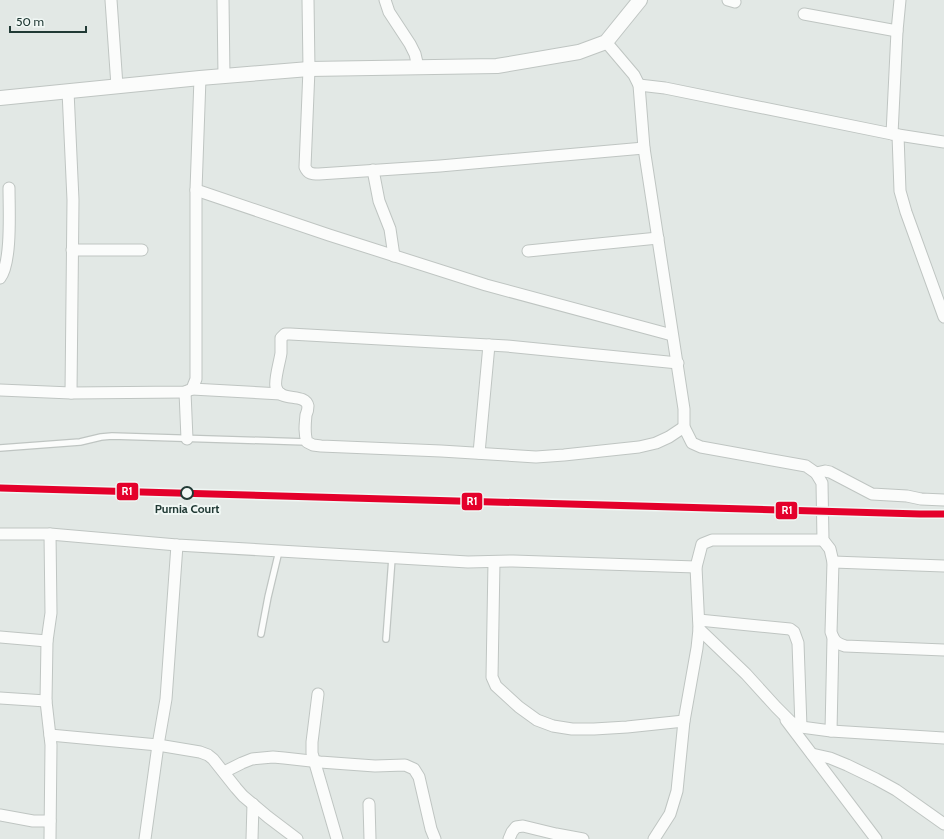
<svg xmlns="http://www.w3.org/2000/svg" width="944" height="839" font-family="Cabin,sans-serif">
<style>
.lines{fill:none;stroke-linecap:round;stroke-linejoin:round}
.service-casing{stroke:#bfc5c2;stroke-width:8}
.minor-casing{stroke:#bfc5c2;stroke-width:13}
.tertiary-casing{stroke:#bfc5c2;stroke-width:16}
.service{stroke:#fbfcfb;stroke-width:5.5}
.minor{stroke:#fbfcfb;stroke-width:11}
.tertiary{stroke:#fbfcfb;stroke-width:14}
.rail-1-casing{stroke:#f0f7f4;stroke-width:10}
.rail-1{stroke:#e4002b;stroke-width:7}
.stop-dot{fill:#f0f7f4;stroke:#213a35;stroke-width:2}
.labels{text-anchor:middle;stroke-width:4;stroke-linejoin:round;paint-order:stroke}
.stop-label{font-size:12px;font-weight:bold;fill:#213a35;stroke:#f0f7f4}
.line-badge{stroke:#f0f7f4;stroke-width:1.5}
.badge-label{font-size:11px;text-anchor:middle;font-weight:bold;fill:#fff}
</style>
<rect width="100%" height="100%" fill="#e2e8e5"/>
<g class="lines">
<defs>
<g id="service">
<polyline points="0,448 80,442 101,437 112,436 307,442"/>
<polyline points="261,634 268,597 279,551"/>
<polyline points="386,639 392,558"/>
</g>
<g id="minor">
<polyline points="111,0 117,86"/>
<polyline points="223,0 224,76"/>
<path d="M 308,0 L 309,69 L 305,167 C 308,174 312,174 319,174 L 440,166 L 644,148"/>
<polyline points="385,0 389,12 410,44 415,54 418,67"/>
<polyline points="728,0 735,2"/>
<polyline points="804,14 897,31"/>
<path d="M 606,42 L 634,75 L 639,85 L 644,148 L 684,409 L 684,427 L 692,443 L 701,447 L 806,466 L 816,473 L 822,483 L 823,540 L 830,549 L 833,562 L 831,632 C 834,641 836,643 845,646 L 944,650"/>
<polyline points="639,85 665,88 892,134 944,142"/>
<polyline points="68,91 73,200 71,393"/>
<polyline points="892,134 897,31 900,0"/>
<polyline points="898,135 900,191 906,212 944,317"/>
<polyline points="373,170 379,201 390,229 394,256"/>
<polyline points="196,190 329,235 486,285 672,335"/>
<polyline points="72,250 142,250"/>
<polyline points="528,251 658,238"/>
<path d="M 0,278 C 12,263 9,209 9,188"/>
<path d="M 678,363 L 507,346 L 290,334 L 285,334 L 281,338 C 281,343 281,348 281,353 C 280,361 274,380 276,387 C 279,403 305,392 308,406 C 308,408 307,413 306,415 C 305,425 304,433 307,442 L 313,445 L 321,446 L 441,451 L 536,457 L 564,455 L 639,447 L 656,443 L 669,437 L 684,427"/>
<polyline points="192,389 281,394"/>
<polyline points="0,390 71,393 185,392 192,389 196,379 196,190 200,78"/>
<polyline points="185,392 187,439"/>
<polyline points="479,453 489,345"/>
<polyline points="816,473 825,471 830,472 872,494 907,496 921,499 944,500"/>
<polyline points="0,534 50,534 177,545 468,562 513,561 696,567"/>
<polyline points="50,534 51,613 47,641 46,701 51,745 50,839"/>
<polyline points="494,562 492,677 496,686 519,707 537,720 553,726 572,729 594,729 627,727 684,721"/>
<polyline points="833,562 944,566"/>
<polyline points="699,620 790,629 794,632 798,643 801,727"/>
<polyline points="699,629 746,674 776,707 791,722 801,727 831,731 944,738"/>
<polyline points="0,637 47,641"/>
<polyline points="318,694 312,742 312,753 337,839"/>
<polyline points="0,698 46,701"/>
<polyline points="786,720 876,839"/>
<polyline points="831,731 833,638"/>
<polyline points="50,735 158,745 200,752 208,755 213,759 236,788 243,796 268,817 297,839"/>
<polyline points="812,754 830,758 847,765 876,779 896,790 944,824"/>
<polyline points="224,772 242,763 252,759 273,757 284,758 320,762 375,766 405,765 414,769 419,777 431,829 435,839"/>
<polyline points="369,804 370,839"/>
<polyline points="0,815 33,821 50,821"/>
<polyline points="145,839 158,745 166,699 177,545"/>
<polyline points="252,839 253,804"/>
<polyline points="509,839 512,832 516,827 523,826 556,834 583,839"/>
<polyline points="654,839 670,814 677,791 684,721 697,648 699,629 696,567 702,544 712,540 823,540"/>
</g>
<polyline id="tertiary" points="0,98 200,78 309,69 497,66 579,52 606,42 640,0"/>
</defs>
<use href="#service" class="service-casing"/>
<use href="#minor" class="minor-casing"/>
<use href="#tertiary" class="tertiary-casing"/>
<use href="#service" class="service"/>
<use href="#minor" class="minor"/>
<use href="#tertiary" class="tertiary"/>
<defs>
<polyline id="rail-1" points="0,488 920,514 944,514"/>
</defs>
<use href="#rail-1" class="rail-1-casing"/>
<use href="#rail-1" class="rail-1"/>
</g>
<circle class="stop-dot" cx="187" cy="493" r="6"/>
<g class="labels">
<g class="stop-label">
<text x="187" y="513">Purnia Court</text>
</g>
</g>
<g class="line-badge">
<rect x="116" y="482" width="23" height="19" rx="4" fill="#e4002b"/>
<rect x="461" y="492" width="22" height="19" rx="4" fill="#e4002b"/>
<rect x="775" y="501" width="23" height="19" rx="4" fill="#e4002b"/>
</g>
<g class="badge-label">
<text x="127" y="495">R1</text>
<text x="472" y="505">R1</text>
<text x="787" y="514">R1</text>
</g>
<path d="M10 26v6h76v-6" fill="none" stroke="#213a35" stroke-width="2"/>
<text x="16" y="26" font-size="12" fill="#213a35" stroke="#f0f7f4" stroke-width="3" paint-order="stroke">50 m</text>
</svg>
